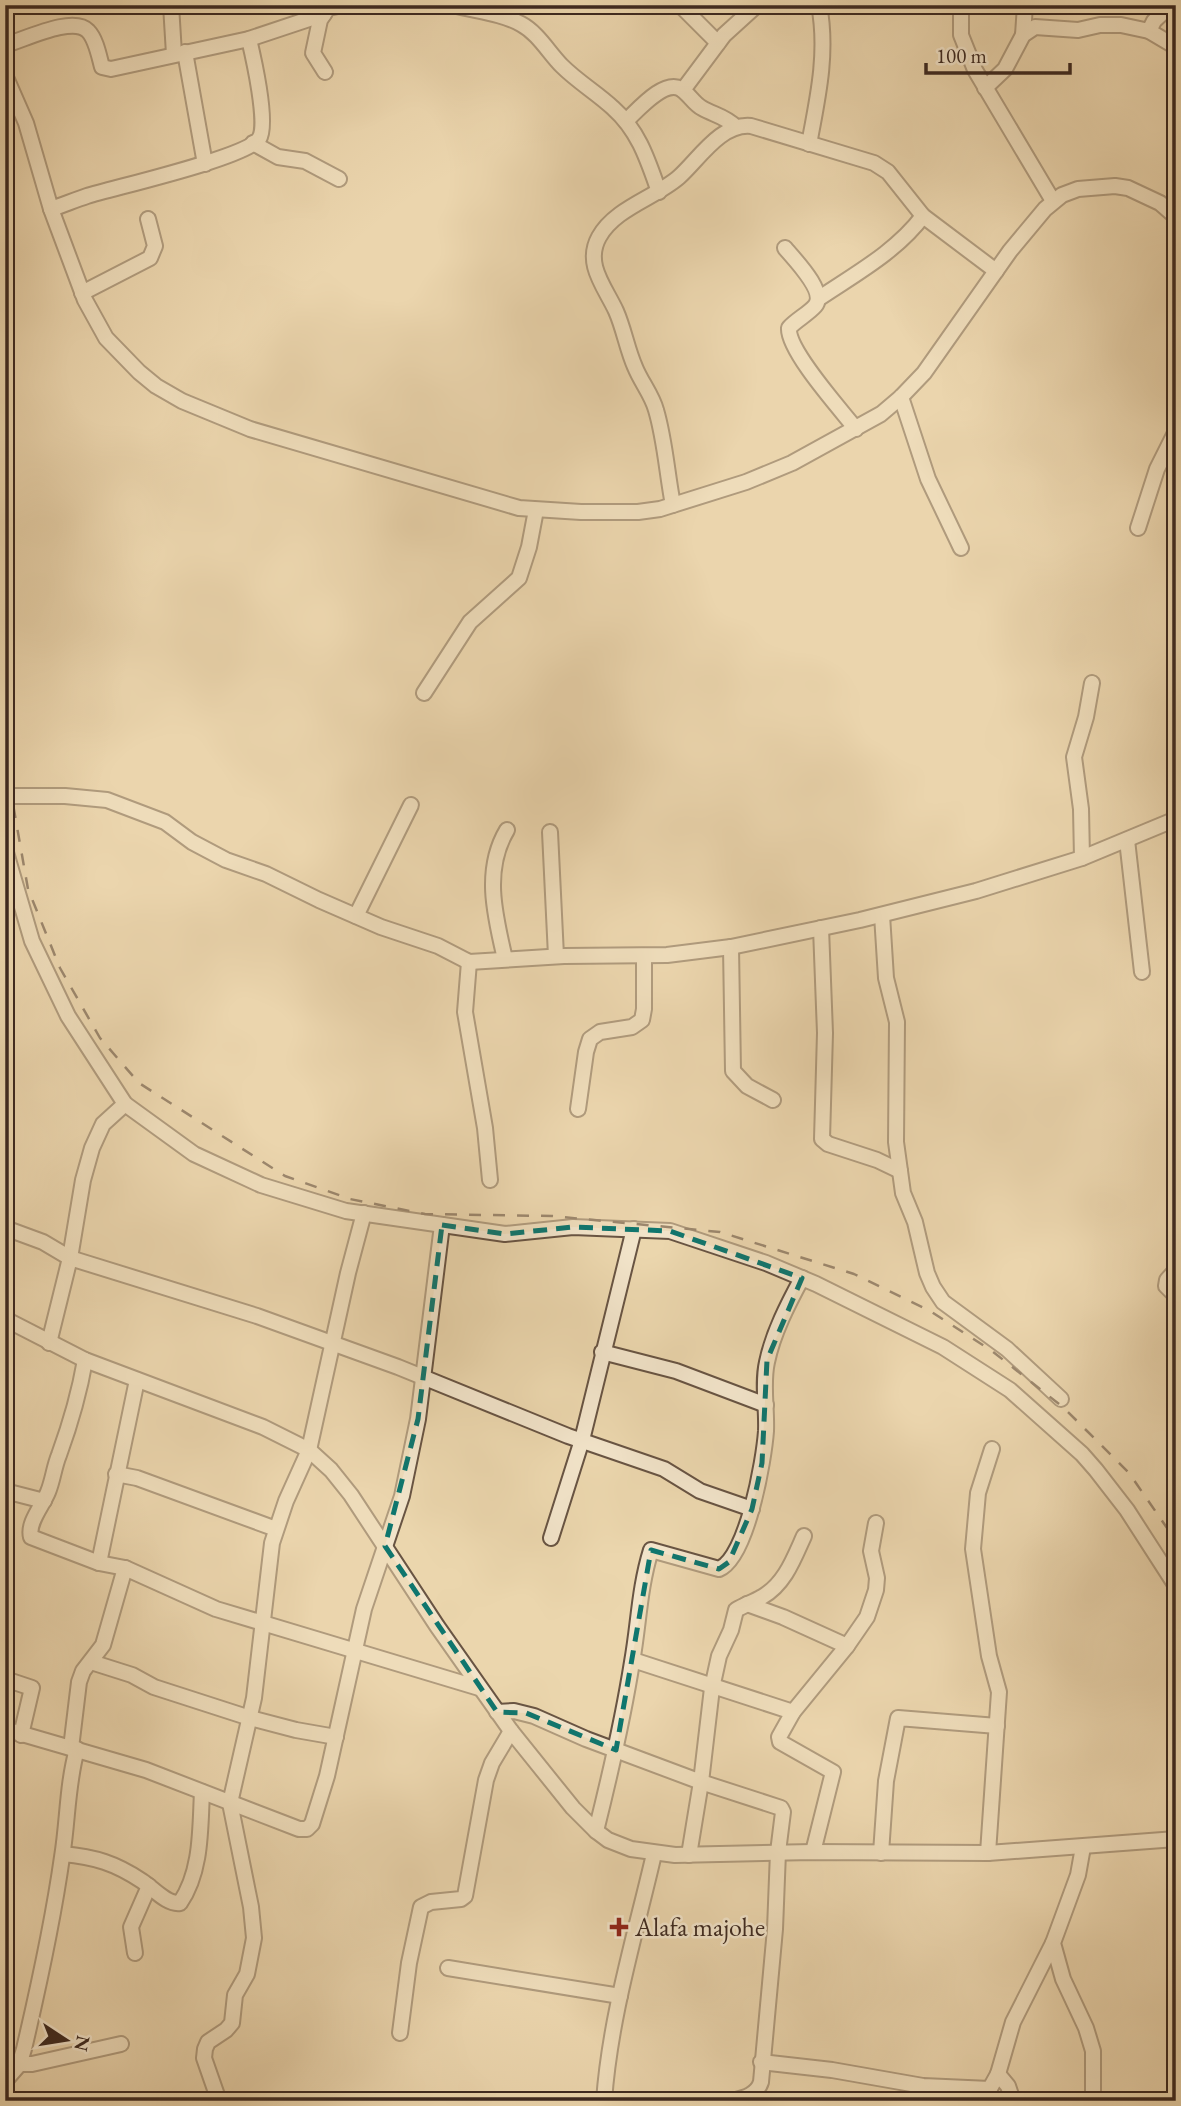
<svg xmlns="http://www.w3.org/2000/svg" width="1181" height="2106" font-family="'EB Garamond',serif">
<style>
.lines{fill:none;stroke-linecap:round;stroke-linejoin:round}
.minor-casing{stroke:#685443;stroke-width:18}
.minor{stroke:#f2e4ca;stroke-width:14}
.rail{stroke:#3d2920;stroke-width:2.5;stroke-dasharray:12 12;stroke-linecap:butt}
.marked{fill:none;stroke:#0f766e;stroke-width:5;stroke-dasharray:14 9;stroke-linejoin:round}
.poi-dot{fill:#8f2418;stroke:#f2e4ca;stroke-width:2.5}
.labels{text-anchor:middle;stroke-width:5;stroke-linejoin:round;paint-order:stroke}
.poi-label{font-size:26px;fill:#3d2920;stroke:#f2e4ca;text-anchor:start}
</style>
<rect width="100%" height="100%" fill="#ebd6ad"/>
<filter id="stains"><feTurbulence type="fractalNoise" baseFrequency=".00286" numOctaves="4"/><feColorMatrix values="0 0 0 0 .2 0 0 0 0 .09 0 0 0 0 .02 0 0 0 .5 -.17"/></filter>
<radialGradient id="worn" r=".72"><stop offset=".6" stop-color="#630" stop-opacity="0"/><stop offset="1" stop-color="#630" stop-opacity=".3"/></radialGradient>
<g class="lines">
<defs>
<g id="minor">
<polyline points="171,5 174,54"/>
<path d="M 453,5 C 475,11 501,13 521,24 C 538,33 549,53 562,66 C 578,82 597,93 613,108 C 639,131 648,161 659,192"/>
<polyline points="680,5 718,43"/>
<polyline points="961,5 961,35 975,70 1053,201"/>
<polyline points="324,14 320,20 313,53 325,72"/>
<polyline points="1149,31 1154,21 1171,5"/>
<polyline points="1023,35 1025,5"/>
<path d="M 5,45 C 24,40 73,15 88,31 C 96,39 99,56 102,67 L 111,69 L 249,39 L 324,14 L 328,8 L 343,5"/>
<polyline points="185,52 205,164"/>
<polyline points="5,75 26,123 51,209 85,300 106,338 139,372 156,386 182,401 250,429 519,508 581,512 638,512 660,509 746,482 792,463 881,414 901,397 924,373 1010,251 1045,209 1062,195 1078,189 1115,186 1128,188 1160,203 1176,217"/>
<polyline points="985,88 1005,69 1023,35 1035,27 1078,30 1100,25 1121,25 1149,31 1176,47"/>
<polyline points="683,90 724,35 757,5"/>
<path d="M 626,121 C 638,110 664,79 681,89 C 689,94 694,104 702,108 C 714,115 725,116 736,127"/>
<polyline points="253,143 278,157 305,161 339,179"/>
<path d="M 809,144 C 818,97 828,52 819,5"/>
<path d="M 51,209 C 63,205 75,200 87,196 C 116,187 245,158 259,139 C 269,125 253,56 249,39"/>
<path d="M 785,248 C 794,259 827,292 815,306 C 808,314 796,320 789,328 C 787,350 841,410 856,429"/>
<polyline points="82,293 150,258 155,246 148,219"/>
<path d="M 818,299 C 855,274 896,252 923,216"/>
<polyline points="901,397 928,479 961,548"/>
<path d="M 673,505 C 667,474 665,440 656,410 C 652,395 641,382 635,367 C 627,349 624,329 616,311 C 605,287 584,264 599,237 C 615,208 655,198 679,177 C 699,159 721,123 751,126 L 874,163 L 888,172 L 923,216 L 996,271"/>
<polyline points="1138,528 1157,469 1176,431"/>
<polyline points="424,693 470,622 519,578 529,547 536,510"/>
<polyline points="5,796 65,796 107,800 165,822 192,842 226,860 266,874 319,900 381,927 438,946 469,962 564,956 667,955 731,947 860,920 976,891 1082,858 1176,819"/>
<polyline points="550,832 556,956"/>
<polyline points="1127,840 1142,972"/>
<polyline points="5,849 32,941 68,1016 125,1104 194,1154 261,1185 346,1211 505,1234 573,1227 670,1231 766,1263 816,1284 943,1347 1010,1390 1082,1454 1096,1470 1127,1510 1176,1586"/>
<polyline points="1082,858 1081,809 1074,757 1086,717 1092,683"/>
<polyline points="882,915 886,978 897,1022 896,1142 900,1171 903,1193 915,1222 927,1273 933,1287 943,1302 1007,1349 1061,1399"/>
<polyline points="356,916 411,805"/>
<polyline points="821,928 825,1033 822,1139 828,1144 877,1160 900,1171"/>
<polyline points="731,947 733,1071 747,1086 773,1100"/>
<path d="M 505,959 C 495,916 483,870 507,830"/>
<polyline points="469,962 465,1012 485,1128 490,1180"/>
<polyline points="578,1109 586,1052 590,1039 600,1032 632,1027 642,1020 644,1009 644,956"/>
<polyline points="5,1228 43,1242 70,1258 257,1316 398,1367 568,1436 664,1469 700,1491 752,1509"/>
<polyline points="1176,1270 1167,1280 1166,1286 1176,1296"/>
<polyline points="5,1319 85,1360 263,1427 309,1450 331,1470 351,1495 437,1626 511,1731 573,1808 596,1831 608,1840 631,1849 675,1855 813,1852 988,1853 1176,1839"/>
<polyline points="49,1343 70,1258 83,1180 92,1148 103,1124 125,1104"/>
<polyline points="602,1352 676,1371 766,1405"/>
<path d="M 85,1360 C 79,1395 71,1422 59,1455 C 54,1467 53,1480 48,1492 C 43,1505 27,1523 31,1537 L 99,1563 L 125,1568 L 216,1609 L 479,1688"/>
<polyline points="116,1474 137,1478 276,1529"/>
<polyline points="5,1491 44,1501"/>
<polyline points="551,1538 582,1440 634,1229"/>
<polyline points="99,1563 137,1380"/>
<polyline points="747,1604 783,1617 847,1646"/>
<polyline points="633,1660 793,1712"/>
<polyline points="91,1662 132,1675 154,1687 250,1718 296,1730 336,1737"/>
<polyline points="5,1679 32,1688 21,1735"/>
<path d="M 497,1712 L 514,1711 L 534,1716 L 586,1739 L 701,1782 L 781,1808 L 783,1812 L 778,1852 L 775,1929 L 761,2082 C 757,2095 744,2098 732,2101"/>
<polyline points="5,1729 146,1770 299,1829 307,1829 312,1824 327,1776 364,1609 402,1496 418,1419 442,1225"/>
<polyline points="71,1748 79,1682 83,1671 103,1645 125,1568"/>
<path d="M 596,1831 C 610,1775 623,1719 632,1662 C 639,1623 639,1589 651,1550 L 719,1569 C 747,1558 764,1460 766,1431 C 767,1408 762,1384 767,1362 C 773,1333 788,1304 802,1278"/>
<polyline points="1083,1847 1078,1875 1053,1943 1063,1979 1086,2028 1093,2051 1093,2101"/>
<polyline points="813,1852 833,1772 780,1742 779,1737 793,1712 847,1646 867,1617 876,1590 877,1578 871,1551 876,1523"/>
<polyline points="881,1853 886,1781 898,1718 997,1726"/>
<polyline points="988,1853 999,1692 989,1656 973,1549 978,1493 992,1449"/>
<path d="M 63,1854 C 95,1857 115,1863 142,1881 C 153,1888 167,1905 180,1903 C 202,1871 200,1828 202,1792"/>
<path d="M 689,1855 L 701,1782 L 712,1688 L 719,1656 L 731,1630 L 736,1610 C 744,1605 754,1602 762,1597 C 785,1584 794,1558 804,1536"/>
<polyline points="135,1953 131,1927 149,1886"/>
<polyline points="448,1968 620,1996"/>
<polyline points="400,2033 409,1963 421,1907 431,1902 461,1899 465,1896 486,1780 492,1763 511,1731"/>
<polyline points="761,2062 832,2070 923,2086 990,2089"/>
<polyline points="5,2064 32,2064 121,2044"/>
<polyline points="998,2074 1008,2086 1013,2101"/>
<path d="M 5,2081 L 19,2065 L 24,2049 C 39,1985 53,1921 62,1857 C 68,1820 67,1785 77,1749"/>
<polyline points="219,2101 204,2058 205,2049 208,2042 226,2030 232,2023 235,1995 247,1974 254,1938 251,1907 230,1803 254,1698 272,1543 286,1501 309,1450 348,1273 364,1213"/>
<path d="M 604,2101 C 610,2017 635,1936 654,1854"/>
<polyline points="983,2101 998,2074 1013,2022 1053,1943"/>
</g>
</defs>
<use href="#minor" class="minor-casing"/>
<use href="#minor" class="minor"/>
<polyline class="rail" points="5,759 28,889 60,968 100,1038 139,1083 285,1176 350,1199 425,1214 552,1216 720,1232 854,1274 930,1311 992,1351 1064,1408 1129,1473 1176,1541"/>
</g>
<path d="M0 0H1181V2106H0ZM 442,1225 L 505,1234 L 573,1227 L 670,1231 L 802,1278 L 767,1360 L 762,1463 L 752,1509 L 729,1562 L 719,1569 L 651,1550 L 616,1750 L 526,1713 L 497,1712 L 385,1546 L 418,1419 Z" fill="#ebd6ad" fill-opacity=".55" fill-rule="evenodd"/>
<path class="marked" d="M 442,1225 L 505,1234 L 573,1227 L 670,1231 L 802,1278 L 767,1360 L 762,1463 L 752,1509 L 729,1562 L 719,1569 L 651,1550 L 616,1750 L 526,1713 L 497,1712 L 385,1546 L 418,1419 Z"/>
<path class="poi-dot" d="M615.5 1916.5h7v7h7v7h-7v7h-7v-7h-7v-7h7z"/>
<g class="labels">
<g class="poi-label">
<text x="635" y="1936">Alafa majohe</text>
</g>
</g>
<rect width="1181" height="2106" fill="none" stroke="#ebd6ad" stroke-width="28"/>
<rect x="7" y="7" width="1167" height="2092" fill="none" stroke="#3d2920" stroke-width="3.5"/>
<rect x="14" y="14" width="1153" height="2078" fill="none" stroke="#3d2920" stroke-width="2"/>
<g transform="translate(66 2040) rotate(102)" stroke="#f2e4ca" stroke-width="5" paint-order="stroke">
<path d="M0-5L12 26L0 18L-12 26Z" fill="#3d2920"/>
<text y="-10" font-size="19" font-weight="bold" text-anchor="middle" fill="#3d2920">N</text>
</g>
<path d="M926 63v10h144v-10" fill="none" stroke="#3d2920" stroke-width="3.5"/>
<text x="936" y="63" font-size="21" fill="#3d2920" stroke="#f2e4ca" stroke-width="5" paint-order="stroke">100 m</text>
<rect width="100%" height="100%" filter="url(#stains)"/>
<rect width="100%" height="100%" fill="url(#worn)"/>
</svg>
